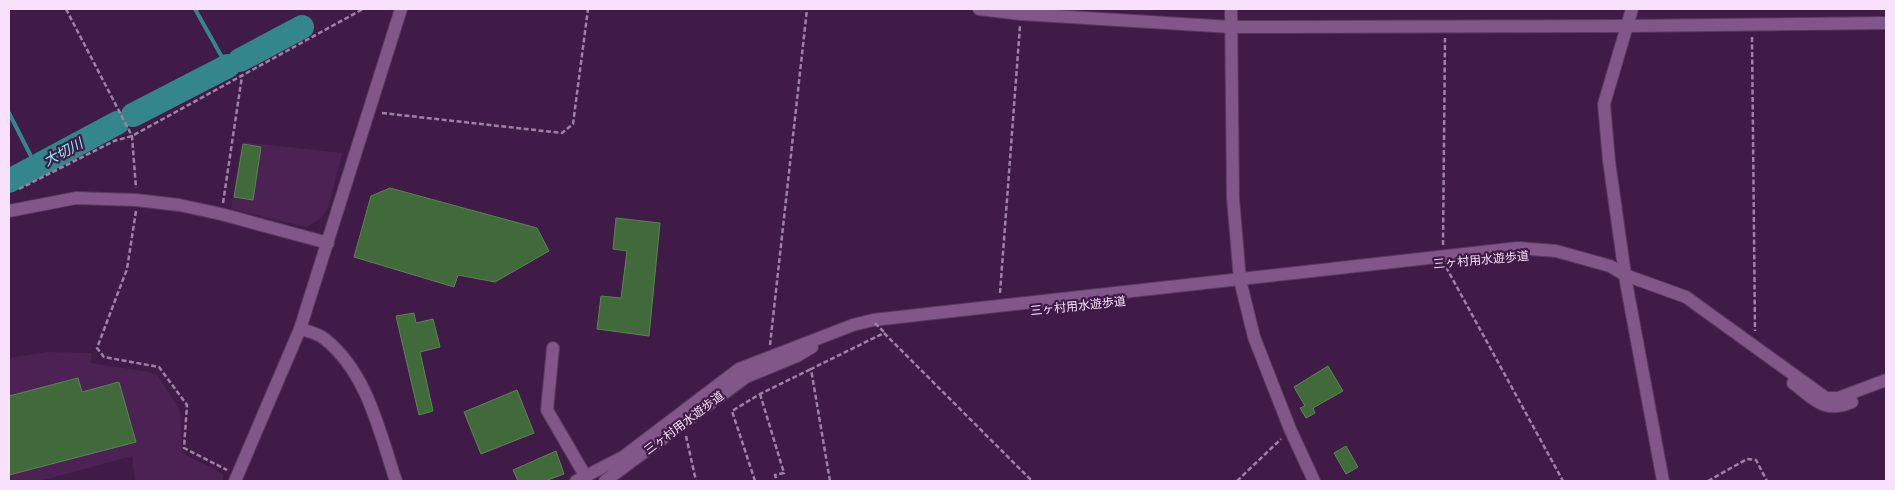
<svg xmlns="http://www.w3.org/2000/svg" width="1895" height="490" font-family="'Noto Sans','Noto Sans JP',sans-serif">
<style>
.built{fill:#4c2254}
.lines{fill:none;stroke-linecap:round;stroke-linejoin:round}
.stream{stroke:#33868b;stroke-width:4}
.river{stroke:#33868b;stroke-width:24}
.building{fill:#406a39;stroke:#5a8553}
.minor-casing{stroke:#58385f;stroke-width:14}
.path{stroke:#9f81a5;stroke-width:2.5;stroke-dasharray:5 2.5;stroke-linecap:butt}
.minor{stroke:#805788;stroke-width:12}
.path-bridge{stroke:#9f81a5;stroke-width:2.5;stroke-dasharray:5 2.5;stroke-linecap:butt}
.labels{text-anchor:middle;stroke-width:4.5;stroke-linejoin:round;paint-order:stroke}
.street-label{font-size:12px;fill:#f8e1fc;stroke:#401b47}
.water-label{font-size:14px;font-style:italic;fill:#89f0f7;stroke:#401b47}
</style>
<rect width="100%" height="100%" fill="#401b47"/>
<g class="built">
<polygon points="242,142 342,153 328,208 321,218 306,227 231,209"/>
<polygon points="48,352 91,353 91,363 150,372 158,376 180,410 182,453 223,474 223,481 135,481 132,456 40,481 9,481 9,359 14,357"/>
</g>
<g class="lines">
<g class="stream">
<polyline points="195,9 227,66"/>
<polyline points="9,113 36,166"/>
</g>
<g class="river">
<polyline points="240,60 302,27"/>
<polyline points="133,115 228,66"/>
<polyline points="9,181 117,123"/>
</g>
</g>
<g class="building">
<polygon points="243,144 261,147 253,200 234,197"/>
<polygon points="390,188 537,228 549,251 495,282 458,275 454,287 354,257 371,196"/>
<polygon points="616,218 660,223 649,336 597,329 601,296 621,298 627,251 613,249"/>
<polygon points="414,313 416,323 433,319 440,347 420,352 433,411 419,415 396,316"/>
<polygon points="1328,366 1343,391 1313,408 1315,413 1306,418 1300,408 1305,406 1294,387"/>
<polygon points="78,378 82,392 119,382 136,442 9,475 9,396"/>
<polygon points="517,390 534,433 481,454 464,412"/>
<polygon points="1346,446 1358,467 1346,474 1334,453"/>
<polygon points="556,451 564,474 545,481 518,481 513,470"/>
</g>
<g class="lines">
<defs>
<g id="minor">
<polyline points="979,9 1021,14 1231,27 1626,26 1886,23"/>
<polyline points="1231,9 1233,198 1240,280 1254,337 1290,429 1314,481"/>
<polyline points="1632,9 1604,104 1609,161 1626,282 1663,481"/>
<polyline points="9,211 76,198 136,200 179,205 221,214 328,243"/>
<path d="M 300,329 C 308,331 319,334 325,339 C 368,374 379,431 396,481"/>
<polyline points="553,348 547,410 586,477"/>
<path d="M 1793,383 C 1814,399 1824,414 1852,402"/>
<polyline points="235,481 300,329 401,9"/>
<polyline points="576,481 623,457 739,369 853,325 873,320 1518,248 1556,251 1610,266 1625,275 1686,297 1826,398 1838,398 1886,380"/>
<polyline points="605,481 746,377 797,356 812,347"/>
</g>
</defs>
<use href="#minor" class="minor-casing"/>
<g class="path">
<polyline points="66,9 132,136 136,188"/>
<polyline points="1752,37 1755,331"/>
<polyline points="382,113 562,133 573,124 588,9"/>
<polyline points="19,189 114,141 132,136 363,9"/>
<polyline points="223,203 242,76"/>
<polyline points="136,211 127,269 97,348 104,357 159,367 187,405 184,448 227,470"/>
<polyline points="1443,245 1445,38"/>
<polyline points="1446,267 1563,481"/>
<polyline points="1000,293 1020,26"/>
<polyline points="884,333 1032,481"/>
<polyline points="770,345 807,9"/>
<polyline points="760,394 784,473 775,475 777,481"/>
<polyline points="686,436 696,481"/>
<polyline points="755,481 732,411 760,394 811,369"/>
<polyline points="830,481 811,369 884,333"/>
<polyline points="1237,481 1281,439"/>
<polyline points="1708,481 1747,459 1756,460 1767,481"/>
</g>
<use href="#minor" class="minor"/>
<polyline class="path-bridge" points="875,323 884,332"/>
</g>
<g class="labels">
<g class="street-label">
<text transform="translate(1481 260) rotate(-5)" y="4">三ヶ村用水遊歩道</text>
<text transform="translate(1078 306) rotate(-6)" y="4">三ヶ村用水遊歩道</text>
<text transform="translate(684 423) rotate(-37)" y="4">三ヶ村用水遊歩道</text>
</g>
<g class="water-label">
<text transform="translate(63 152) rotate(-28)" y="5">大切川</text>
</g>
</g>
<rect width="1895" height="490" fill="none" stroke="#f8e1fc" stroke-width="20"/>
</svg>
